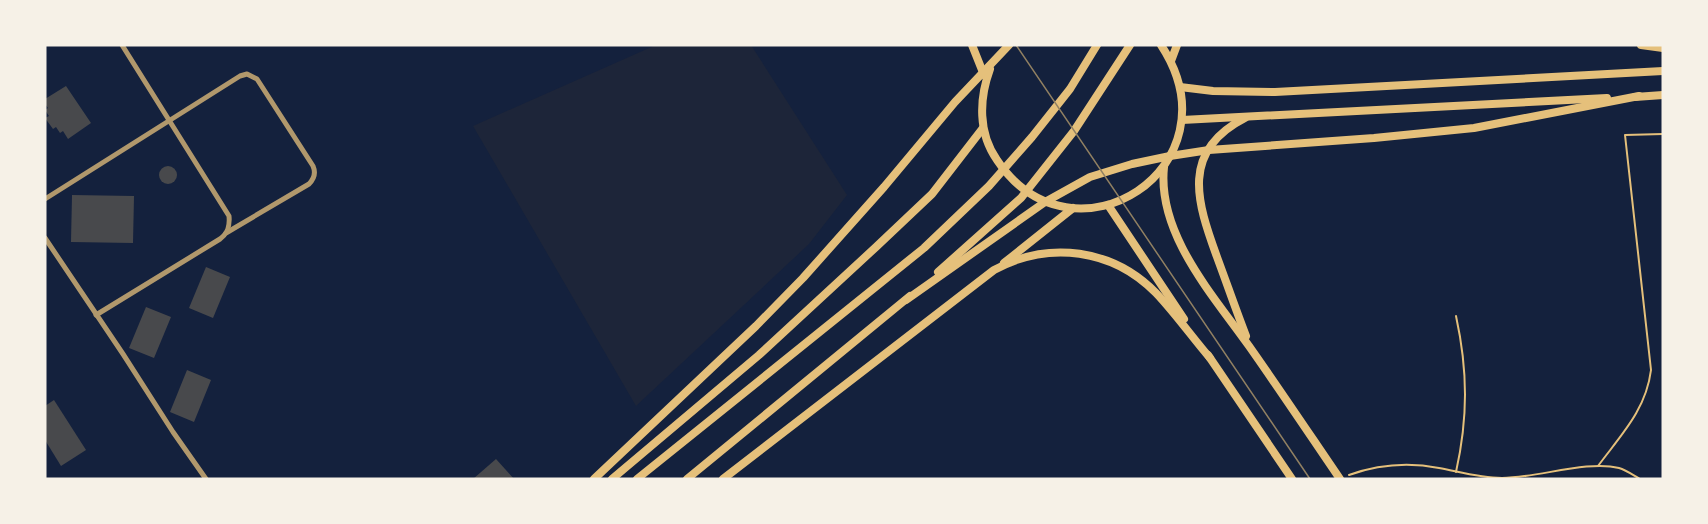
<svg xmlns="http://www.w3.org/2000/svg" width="1708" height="524" font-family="'Sofia Sans Condensed',sans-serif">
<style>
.green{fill:#1d2539}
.building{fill:#48494c}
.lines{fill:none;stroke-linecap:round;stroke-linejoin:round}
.path{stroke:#e5c07b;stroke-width:2}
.minor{stroke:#b1986c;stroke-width:5}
.trunk{stroke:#e5c07b;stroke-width:8}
.tram{stroke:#918062;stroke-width:1.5}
</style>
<rect width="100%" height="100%" fill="#14213d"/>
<polygon class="green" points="656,45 751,45 847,195 809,244 636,406 473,126"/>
<g class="building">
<polygon points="66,86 91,123 68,139 63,131 60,133 56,127 53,129 45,118 49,116 45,110 48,108 45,104 45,99"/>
<circle cx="168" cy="175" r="9"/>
<polygon points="72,195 134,196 133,243 71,242"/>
<polygon points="206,267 230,277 213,318 189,308"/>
<polygon points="146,307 171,317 154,358 129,348"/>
<polygon points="187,370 211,380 194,422 170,412"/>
<polygon points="54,400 86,450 61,466 45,440 45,406"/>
<polygon points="496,459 514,479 473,479"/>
</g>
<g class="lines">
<g class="path">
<path d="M 1456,316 C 1468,371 1468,418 1456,472"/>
<path d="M 1598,466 C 1621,435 1646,410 1651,370 L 1625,135 L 1663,134"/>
<path d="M 1349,475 C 1377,465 1408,462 1439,468 C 1460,472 1480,478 1502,478 C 1537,478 1587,460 1619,468 C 1626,470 1633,475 1640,479"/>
</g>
<g class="minor">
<path d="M 45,199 L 240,76 L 247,74 L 257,79 L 313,166 C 316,173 314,179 309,184 L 226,233"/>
<polyline points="45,238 123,354 173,432 206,479"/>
<path d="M 96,315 L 220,239 C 228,233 230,226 229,216 L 122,45"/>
</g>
<g class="trunk">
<polyline points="972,45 984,75"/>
<polyline points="1641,45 1663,48"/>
<polyline points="1171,61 1177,45"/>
<path d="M 990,69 C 979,99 978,133 997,160 C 1073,274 1241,167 1161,45"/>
<polyline points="1180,87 1213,91 1275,92 1663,71"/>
<polyline points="1635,97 1663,95"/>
<path d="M 1245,118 C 1180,151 1197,202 1217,257 C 1227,284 1236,310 1246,336"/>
<polyline points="1182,120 1607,98"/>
<path d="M 1164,167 C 1157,234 1213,295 1249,346 C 1280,390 1310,435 1340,479"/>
<polyline points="1108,205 1184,319"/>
<polyline points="1004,263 1073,208"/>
<polyline points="938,272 1021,198 1074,131 1130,45"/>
<polyline points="906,300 1045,202 1090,177 1132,164 1170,156 1209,150 1374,138 1474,128 1639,96"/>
<polyline points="1208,355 1292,479"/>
<polyline points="594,479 756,326 803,278 884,187 955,102 1009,45"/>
<polyline points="612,479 759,355 876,247 932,194 983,128"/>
<polyline points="637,479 924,248 989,186 1032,137 1070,89 1097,45"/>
<polyline points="687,479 910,296"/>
<path d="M 723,479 L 994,270 C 1049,240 1113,249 1156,293 C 1175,313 1192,337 1210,358"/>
</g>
<polyline class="tram" points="1016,45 1310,479"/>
</g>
<rect width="1708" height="524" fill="none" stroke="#f6f1e7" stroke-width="93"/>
</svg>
